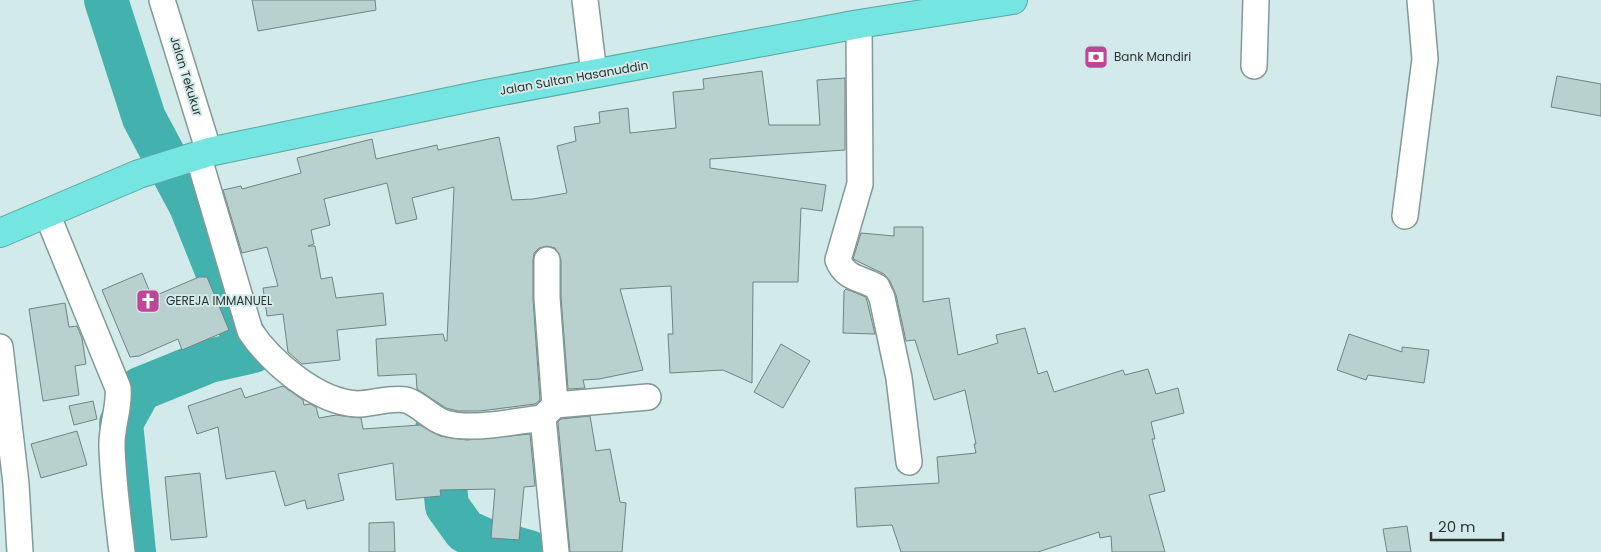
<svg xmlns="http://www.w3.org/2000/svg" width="1601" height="552" font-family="Poppins,sans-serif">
  <rect width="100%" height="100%" fill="#d2eae9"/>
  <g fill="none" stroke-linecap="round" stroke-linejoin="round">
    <path stroke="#43b1ae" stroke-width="44" d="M 106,0 L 144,118 L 191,206 L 239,326 L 250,347
      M 437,429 L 441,447 L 447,506 L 465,531 L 485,540 L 529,552
      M 134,552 L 121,423 L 140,389 L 209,361 L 253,351"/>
  </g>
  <path fill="#b8d0ce" stroke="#6f8483" d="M 252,0 L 375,0 L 376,10 L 258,31 Z
    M 762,71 L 769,125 L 820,125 L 817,80 L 845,78 L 845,150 L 710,159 L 710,168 L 826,185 L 822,211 L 801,208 L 798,282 L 753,282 L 752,383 L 723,370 L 670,373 L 668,334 L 673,334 L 671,286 L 620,289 L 643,370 L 599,379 L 583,380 L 585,388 L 568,389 L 561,297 L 561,260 L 555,248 L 547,246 L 539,248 L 534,253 L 533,260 L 533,299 L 540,400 L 535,404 L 480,411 L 458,411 L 446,408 L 417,389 L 416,374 L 378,376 L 376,339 L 443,334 L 445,341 L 447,341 L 454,187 L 412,198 L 417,219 L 396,224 L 387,183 L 324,199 L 330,225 L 311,230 L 314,244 L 308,246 L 315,246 L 321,279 L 332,277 L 336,298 L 383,293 L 386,325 L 337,330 L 340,360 L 302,364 L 288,352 L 283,314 L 267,316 L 263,288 L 278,286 L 267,247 L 242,253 L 223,190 L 241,186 L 242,189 L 301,173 L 297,158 L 372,139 L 376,159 L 437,145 L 438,150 L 499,137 L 512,200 L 533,199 L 567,193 L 557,146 L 576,141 L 574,127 L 600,123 L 599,112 L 628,108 L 630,133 L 676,128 L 673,92 L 704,89 L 703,79 Z
    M 1557,76 L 1601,84 L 1601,116 L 1551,107 Z
    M 894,227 L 923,227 L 923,302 L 949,298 L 958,355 L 998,343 L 996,335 L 1025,328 L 1038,374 L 1047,371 L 1054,392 L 1123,370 L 1125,375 L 1148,369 L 1156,394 L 1178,388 L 1184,413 L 1151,422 L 1155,439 L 1152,439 L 1165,491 L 1149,495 L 1165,552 L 1112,552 L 1111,536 L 1100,538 L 1099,532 L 1038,552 L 901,552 L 892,525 L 857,527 L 855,488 L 939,483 L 937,457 L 976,453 L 974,444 L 976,444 L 965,390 L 934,400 L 915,340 L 906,341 L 896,295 L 890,281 L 884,274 L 853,259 L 861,233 L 894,236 Z
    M 142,273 L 152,297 L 199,277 L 207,277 L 229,330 L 182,350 L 178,339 L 139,356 L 130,357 L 102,290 Z
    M 846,289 L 866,297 L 875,334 L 843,333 L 844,291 Z
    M 65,303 L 69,327 L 77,326 L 82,338 L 86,364 L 75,366 L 79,395 L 43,401 L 29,309 Z
    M 1349,334 L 1402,352 L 1402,347 L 1429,350 L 1424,383 L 1368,375 L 1366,380 L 1337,370 Z
    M 781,344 L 810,361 L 783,408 L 754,392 Z
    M 283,386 L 303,400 L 304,405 L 310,404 L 316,407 L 319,418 L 336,415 L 361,418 L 363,429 L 420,425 L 440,436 L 467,440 L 530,434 L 535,486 L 524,487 L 519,540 L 491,538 L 495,489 L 440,490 L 441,496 L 396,500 L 393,463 L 338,474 L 344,500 L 307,509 L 305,500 L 285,506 L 275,471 L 226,479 L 218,427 L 197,434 L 188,406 L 241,388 L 245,398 Z
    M 93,401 L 97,419 L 74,425 L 69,406 Z
    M 590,416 L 596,451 L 610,449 L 620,502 L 626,503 L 622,552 L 570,552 L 558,422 L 561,419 Z
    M 77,431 L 87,465 L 41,478 L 31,444 Z
    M 200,473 L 207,537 L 171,540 L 165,477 Z
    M 394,522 L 395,552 L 369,552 L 369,523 Z
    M 1407,526 L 1411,552 L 1387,552 L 1383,529 Z"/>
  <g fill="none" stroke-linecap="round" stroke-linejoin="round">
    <g stroke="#839998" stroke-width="28">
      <path id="street" d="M 162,0 L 209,152
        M 585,0 L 594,74
        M 859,24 L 860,184 L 838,260 C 845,279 862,278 877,287 L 882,298 L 899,378 L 909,462
        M 1254,66 L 1256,0
        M 198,155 L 250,331 C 271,362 317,402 357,404 C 373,404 390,397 406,400 C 420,404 431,419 445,423 C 472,431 515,421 543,418 L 556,552
        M 47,214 L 118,388 C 120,408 111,427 112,447 C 113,482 118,517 122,552
        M 1405,216 L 1425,59 L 1420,0
        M 547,260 L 547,298 L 555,405
        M 0,347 L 16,484 L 20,552
        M 544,416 L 555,405 L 648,397"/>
    </g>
    <g stroke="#5aa7a4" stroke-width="30">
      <path id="highway" d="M 0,233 L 139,174 L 209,152 L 486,94 L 859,24 L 1013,0"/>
    </g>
    <use href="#street" stroke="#fff" stroke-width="25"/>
    <use href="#highway" stroke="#74e5e1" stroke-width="28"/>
  </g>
  <defs>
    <g id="bank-square" transform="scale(1.25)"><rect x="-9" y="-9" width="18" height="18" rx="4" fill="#bf4597" stroke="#d2eae9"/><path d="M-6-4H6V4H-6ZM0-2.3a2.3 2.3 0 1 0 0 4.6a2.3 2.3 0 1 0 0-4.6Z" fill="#fff"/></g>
    <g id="church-square" transform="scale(1.25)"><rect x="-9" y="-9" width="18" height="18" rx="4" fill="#bf4597" stroke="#d2eae9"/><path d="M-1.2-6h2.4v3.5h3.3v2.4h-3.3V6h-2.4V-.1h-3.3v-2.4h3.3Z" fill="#fff"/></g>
  </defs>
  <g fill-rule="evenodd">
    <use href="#bank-square" x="1096" y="57"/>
    <use href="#church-square" x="148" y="301"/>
  </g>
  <g text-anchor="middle" stroke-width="4" stroke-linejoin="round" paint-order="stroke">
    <g font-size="12" fill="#2b3433" stroke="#d2eae9" text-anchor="start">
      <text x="1114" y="61">Bank Mandiri</text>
      <text x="166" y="305">GEREJA IMMANUEL</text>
    </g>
    <g font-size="12" fill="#2b3433" stroke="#d2eae9">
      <text transform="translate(186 76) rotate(73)" y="4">Jalan Tekukur</text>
      <text transform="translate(574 78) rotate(-10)" y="4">Jalan Sultan Hasanuddin</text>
    </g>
  </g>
  <path d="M1431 532v8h72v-8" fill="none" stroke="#2b3433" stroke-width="2.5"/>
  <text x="1438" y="532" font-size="15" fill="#2b3433" stroke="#d2eae9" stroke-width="4" paint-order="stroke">20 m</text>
</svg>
